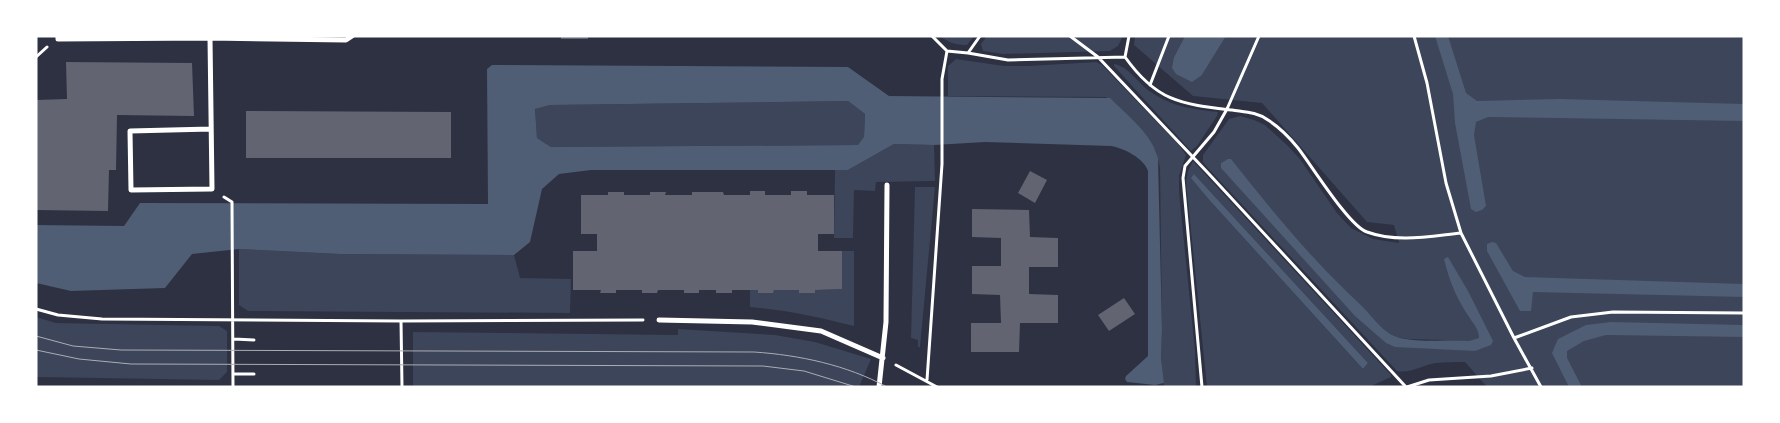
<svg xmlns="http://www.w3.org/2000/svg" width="1780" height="423" font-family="Mulish,sans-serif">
  <rect width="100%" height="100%" fill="#2d3142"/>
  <path fill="#3c4559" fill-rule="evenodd" d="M 940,36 L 974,36 L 967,45 C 956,45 949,43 940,36 Z
    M 987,36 L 1123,36 L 1118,46 L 1110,51 L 1003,54 L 983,51 L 981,44 Z
    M 1135,36 L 1185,36 L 1174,57 L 1202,75 L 1226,36 L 1744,36 L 1744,387 L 1487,387 L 1465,362 C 1455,362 1445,362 1436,363 C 1423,365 1410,374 1397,371 L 1207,167 L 1203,162 L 1203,155 L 1229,119 L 1240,116 L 1254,120 L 1265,125 L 1288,146 L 1300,159 L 1337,213 L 1351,228 L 1373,239 L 1399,243 L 1394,225 L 1367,222 L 1262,103 L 1193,96 L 1134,45 ZM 1221,163 L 1266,203 L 1291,234 L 1347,294 L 1364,308 L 1383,330 L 1396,337 L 1409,339 L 1446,340 L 1386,343 Z
    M 956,59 L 1004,66 L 1028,66 L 1096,62 L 1102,65 L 1178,144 L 1186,155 L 1179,176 L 1179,192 L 1195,351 L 1196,387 L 1164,387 L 1161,358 L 1162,330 L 1160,168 L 1156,151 L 1106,97 L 948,96 L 948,66 Z
    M 1114,64 C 1129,66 1138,84 1151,92 C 1173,107 1192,109 1218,112 L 1217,116 L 1197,146 L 1191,151 L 1114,66 Z
    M 848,101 L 865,114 L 864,138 L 859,145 L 551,147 L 537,138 L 535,109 L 550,105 Z
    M 894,144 L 934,145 L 935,181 L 876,182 L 875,191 L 854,190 L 853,238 L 834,238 L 835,170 L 848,170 Z
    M 1193,161 L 1391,375 L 1391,377 L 1369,387 L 1207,387 L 1186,182 L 1188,171 ZM 1194,174 L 1368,363 L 1363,369 L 1212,203 Z
    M 915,187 L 935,187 L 920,347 L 918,347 L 918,340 L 911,338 Z
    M 239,249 L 340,254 L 514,255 L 520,278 L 571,279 L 570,313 L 248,311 L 239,305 Z
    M 842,251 L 854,251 L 854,326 C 819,317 786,310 750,307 L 750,290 L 758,290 L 758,293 L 773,293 L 774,290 L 799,290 L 800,293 L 815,293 L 815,290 L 842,289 Z
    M 36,317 L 56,323 L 219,326 L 227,331 L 227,372 L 219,380 L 36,377 Z
    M 678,329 L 775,335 L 815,342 L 871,359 L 859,387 L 413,387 L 413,332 L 678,335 Z"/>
  <path fill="#4f5d75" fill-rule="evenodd" d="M 1185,36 L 1226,36 L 1202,75 L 1192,82 L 1176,74 L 1172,68 L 1174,57 Z
    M 1435,36 L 1448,36 L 1466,93 L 1477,101 L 1560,99 L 1744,104 L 1744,121 L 1488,117 L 1476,122 L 1474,135 L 1486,206 L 1482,210 L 1476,212 L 1471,209 L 1455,123 L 1453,94 Z
    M 492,65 L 848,67 L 889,96 L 1110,98 C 1127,115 1152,134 1158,158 L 1162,330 L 1161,358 L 1164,383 L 1155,385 L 1127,382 L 1125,379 L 1126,376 L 1148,356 L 1148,171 C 1144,158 1123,148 1111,146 L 985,142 L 934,145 L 894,144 L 848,170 L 591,170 L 559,174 L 542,189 L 530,242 L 514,255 L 340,254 L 239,249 L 192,254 L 165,288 L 71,291 L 36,283 L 36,225 L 124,226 L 140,203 L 488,204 L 487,69 ZM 848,101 L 865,114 L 864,137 L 858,145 L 551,147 L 537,138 L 535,109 L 550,105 Z
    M 1228,159 L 1231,159 C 1272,211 1314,262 1363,307 C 1374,318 1382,332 1397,337 C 1418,343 1447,340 1469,341 L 1479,338 C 1479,331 1476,327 1471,320 C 1456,297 1451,286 1444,259 L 1448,257 L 1468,291 L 1493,341 L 1491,345 L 1475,351 L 1395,347 L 1386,343 L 1355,316 L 1221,168 L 1221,163 Z
    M 1194,174 L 1368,363 L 1363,369 L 1212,203 L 1191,178 Z
    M 1492,242 L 1496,243 L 1513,271 L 1525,277 L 1744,284 L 1744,297 L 1533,292 L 1531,311 L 1520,311 L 1487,251 L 1487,244 Z
    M 1611,322 L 1744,325 L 1744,337 L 1606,335 L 1584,341 L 1567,351 L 1567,358 L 1582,387 L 1569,387 L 1552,353 L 1558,339 L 1586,325 Z"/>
  <path fill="#626471" d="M 561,36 L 588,36 L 588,39 L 561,39 Z
    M 66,62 L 192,63 L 194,116 L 117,115 L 116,170 L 109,170 L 108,211 L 36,210 L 36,100 L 67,99 Z
    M 246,111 L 451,112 L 451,158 L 246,158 Z
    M 1030,171 L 1047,180 L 1035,203 L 1018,193 Z
    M 750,191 L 765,191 L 765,195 L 791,195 L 791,191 L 807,191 L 807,195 L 834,195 L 834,234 L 818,234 L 818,251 L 842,251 L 842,289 L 815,290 L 815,293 L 799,293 L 799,290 L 774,290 L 773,293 L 758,293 L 758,290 L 732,290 L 732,293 L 716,293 L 716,290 L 699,290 L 699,293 L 684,293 L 684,290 L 658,290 L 657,293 L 642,293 L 642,290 L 616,290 L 616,293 L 600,293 L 601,290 L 573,290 L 573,251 L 597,251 L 597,234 L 581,234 L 581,195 L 608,195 L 608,192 L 624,192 L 624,195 L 650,195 L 650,192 L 666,192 L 665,195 L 692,195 L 692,192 L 723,192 L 724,195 L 750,195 Z
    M 972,209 L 1029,210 L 1030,237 L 1058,238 L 1058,267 L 1029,267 L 1029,294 L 1058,295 L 1058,323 L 1020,323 L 1019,352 L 971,352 L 971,323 L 1001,323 L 1000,295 L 972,294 L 972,266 L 1001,266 L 1001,238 L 972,237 Z
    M 1124,298 L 1135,314 L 1109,331 L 1098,315 Z"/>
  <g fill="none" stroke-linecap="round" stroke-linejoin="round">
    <path stroke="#fff" stroke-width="3" d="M 1070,36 L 1098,57 L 1209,174 L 1406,387
      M 1414,36 L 1427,83 L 1446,183 L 1461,233 L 1514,338 L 1541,387
      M 947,51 L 968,53 L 1008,60 L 1125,57 L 1129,36
      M 968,53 L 980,36
      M 36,57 L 47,47
      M 1125,57 C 1157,102 1181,104 1232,110 C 1245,112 1257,112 1268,120 C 1279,127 1290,138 1298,148 C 1312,166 1349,226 1367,232 C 1397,243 1431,236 1461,233
      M 1150,85 L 1169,36
      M 224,197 L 232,202 L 233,387
      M 36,309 L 58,315 L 102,319 L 401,321 L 643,320
      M 401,321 L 402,387
      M 1514,338 L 1571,317 L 1613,312 L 1744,313
      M 234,339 L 254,340
      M 896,365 L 937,387
      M 233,374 L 254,374
      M 927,380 L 942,164 L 942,79 L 947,51 L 932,36
      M 1202,387 L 1183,178 L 1185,166 L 1214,132 L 1227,109 L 1259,36
      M 1407,387 L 1429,380 L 1491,376 L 1532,368"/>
    <path stroke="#fff" stroke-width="5" d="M 58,36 L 58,39 L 210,38 L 346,40 L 352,36
      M 210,38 L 212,189 L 131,190 L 130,131 L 211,129
      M 659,320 L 752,322 L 821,331 L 883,358
      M 879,387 L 886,322 L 887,185"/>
    <path stroke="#abadb3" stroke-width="1" d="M 36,336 L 73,346 L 121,350 L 754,352 C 799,355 847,365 887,387
      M 36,350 L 79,359 L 131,364 L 763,366 L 804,371 L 856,387"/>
  </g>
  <rect width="1780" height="423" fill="none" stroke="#ffffff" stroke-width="75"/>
</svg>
